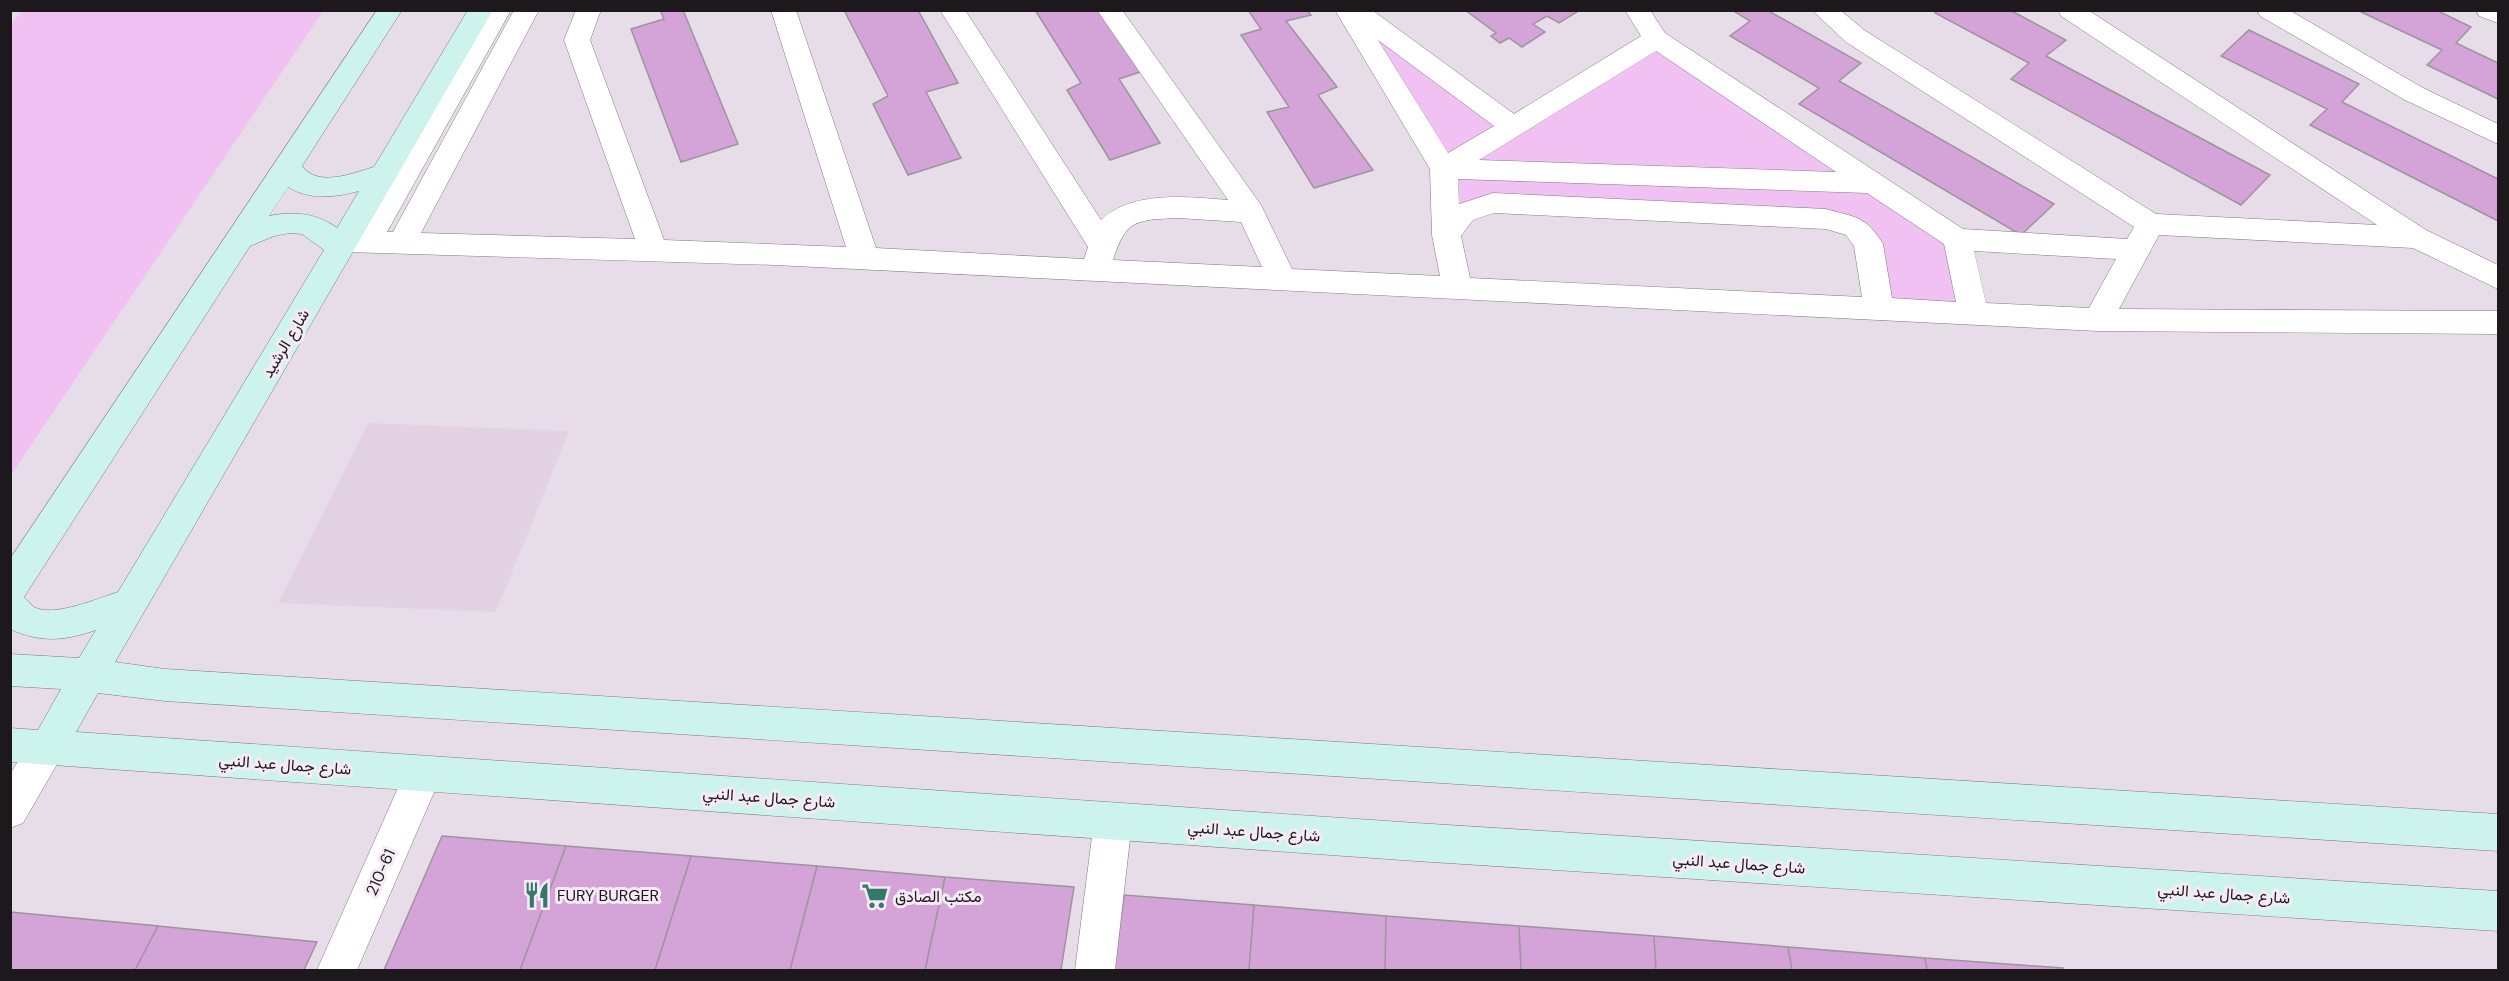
<svg xmlns="http://www.w3.org/2000/svg" width="2509" height="981" font-family="'DM Sans',Vazirmatn,sans-serif">
  <rect width="100%" height="100%" fill="#e7dde8"/>
  <path fill="#e2d2e3" d="M 368,423 L 569,431 L 496,612 L 278,603 Z"/>
  <path fill="#f0c1f2" d="M 23,10 L 323,11 L 11,475 L 10,25 Z
    M 1355,11 L 1513,127 L 1656,39 L 1957,239 L 1974,314 L 1879,310 L 1856,228 L 1493,203 L 1446,235 L 1444,169 Z"/>
  <path fill="#d4a3d7" stroke="#9d949e" stroke-width="1.5" d="M 660,10 L 683,10 L 738,144 L 681,162 L 631,29 L 664,19 Z
    M 844,10 L 918,10 L 958,83 L 926,92 L 961,158 L 908,175 L 873,104 L 888,96 Z
    M 1035,10 L 1109,10 L 1149,69 L 1119,79 L 1160,143 L 1110,160 L 1067,90 L 1081,83 Z
    M 1248,10 L 1307,10 L 1311,15 L 1286,21 L 1337,87 L 1318,95 L 1373,170 L 1314,188 L 1267,112 L 1289,107 L 1241,35 L 1261,29 Z
    M 1465,10 L 1580,10 L 1559,23 L 1547,16 L 1533,24 L 1545,32 L 1522,47 L 1509,38 L 1500,43 L 1491,36 L 1496,33 Z
    M 1732,10 L 1767,10 L 1861,63 L 1839,81 L 2054,204 L 2021,235 L 1799,104 L 1819,88 L 1730,36 L 1750,21 Z
    M 1939,10 L 2010,10 L 2066,40 L 2046,56 L 2270,175 L 2241,205 L 2011,79 L 2029,63 L 1935,13 Z
    M 2357,10 L 2436,10 L 2471,27 L 2456,43 L 2498,63 L 2498,99 L 2427,65 L 2442,50 Z
    M 2249,30 L 2359,84 L 2342,102 L 2498,179 L 2498,221 L 2310,125 L 2327,109 L 2221,56 Z
    M 442,836 L 566,846 L 520,970 L 384,970 Z
    M 566,846 L 691,856 L 655,970 L 520,970 Z
    M 691,856 L 817,866 L 790,970 L 655,970 Z
    M 817,866 L 945,877 L 925,970 L 790,970 Z
    M 945,877 L 1074,887 L 1061,970 L 925,970 Z
    M 1124,895 L 1254,905 L 1249,970 L 1114,970 Z
    M 1254,905 L 1386,916 L 1385,970 L 1249,970 Z
    M 10,912 L 158,926 L 135,970 L 10,970 Z
    M 1386,916 L 1519,926 L 1521,970 L 1385,970 Z
    M 158,926 L 317,942 L 304,970 L 135,970 Z
    M 1519,926 L 1654,936 L 1656,970 L 1521,970 Z
    M 1654,936 L 1788,947 L 1792,970 L 1656,970 Z
    M 1788,947 L 1925,958 L 1927,970 L 1792,970 Z
    M 1925,958 L 2063,968 L 2063,970 L 1927,970 Z"/>
  <g fill="none" stroke-linecap="round" stroke-linejoin="round">
    <g stroke="#807780" stroke-width="1">
      <path id="street" d="M 486,10 L 511,10 L 387,232 L 393,232 L 514,10 L 539,10 L 421,233 L 635,239 L 564,40 L 576,10 L 601,10 L 590,40 L 664,240 L 846,247 L 771,10 L 796,10 L 876,248 L 1084,259 L 1088,247 L 940,10 L 965,10 L 1101,220 C 1133,190 1188,197 1228,200 L 1097,10 L 1122,10 L 1261,205 L 1292,269 L 1440,276 L 1432,235 L 1430,169 L 1335,10 L 1372,10 L 1514,114 L 1641,36 L 1625,10 L 1650,10 L 1665,33 L 1963,229 L 2127,239 L 2134,227 L 1846,42 L 1812,10 L 1840,10 L 1864,30 L 2156,214 L 2377,225 L 2061,16 L 2058,10 L 2088,10 L 2426,230 L 2498,265 L 2498,289 L 2413,248 L 2159,235 L 2119,309 L 2498,311 L 2498,334 L 2098,331 L 775,265 L 346,252 L 336,248 L 332,241 L 336,234 L 358,231 ZM 1378,40 L 1494,126 L 1448,153 ZM 1656,51 L 1836,172 L 1479,160 ZM 1458,179 L 1867,193 L 1944,244 L 1956,302 L 1892,298 L 1883,244 C 1866,216 1855,217 1826,209 L 1493,193 L 1459,204 ZM 1494,213 L 1826,229 L 1846,235 L 1854,246 L 1862,297 L 1470,278 L 1461,236 L 1473,220 ZM 1178,218 L 1241,222 L 1262,267 L 1113,260 C 1126,219 1136,220 1178,218 ZM 1974,251 L 2116,259 L 2089,308 L 1986,303 Z
        M 2257,10 L 2289,10 L 2423,88 L 2498,124 L 2498,144 L 2405,100 L 2260,16 Z
        M 2476,10 L 2498,10 L 2498,23 L 2479,16 Z
        M 48,730 L 61,735 L 67,747 L 23,823 L 10,828 L 10,774 L 35,735 Z
        M 423,756 L 436,761 L 442,774 L 357,970 L 317,970 L 410,761 Z
        M 1113,803 L 1127,808 L 1132,821 L 1115,970 L 1075,970 L 1094,821 L 1099,808 Z"/>
    </g>
    <g stroke="#807780" stroke-width="1">
      <path id="secondary" d="M 377,10 L 402,10 L 302,166 C 318,188 353,173 374,167 L 468,10 L 493,10 L 115,662 L 165,669 L 2498,814 L 2498,851 L 165,701 L 98,693 L 76,732 L 1416,823 L 2498,891 L 2498,931 L 1416,861 L 10,762 L 10,728 L 38,730 L 61,689 L 10,686 L 10,654 L 79,658 L 96,630 C 64,641 41,643 10,629 L 10,559 ZM 288,187 C 311,201 335,197 359,191 L 337,228 C 317,213 293,211 269,216 ZM 290,233 L 302,234 L 324,250 L 118,592 C 99,598 53,618 34,607 C 31,605 27,600 24,597 L 250,246 L 274,236 Z"/>
    </g>
    <use href="#street" fill="#fff" fill-rule="evenodd"/>
    <use href="#secondary" fill="#cdf4ec" fill-rule="evenodd"/>
  </g>
  <defs>
    <g id="restaurant-bare" transform="scale(2.07)"><path d="M-5-6h1v4h1v-4h1v4h1v-4h1v5L-1.5 .5V6h-2V.5L-5-1ZM5-6V6H3V1.5H1.5Q1.5-4 5-6Z" fill="#35786a" stroke="#f5eaf5" stroke-width="2.5" paint-order="stroke"/></g>
    <g id="supermarket-bare" transform="scale(2.07)"><path d="M-6-5.5h2.5l.6 2H6L4.5 2H-2.5L-4.4-4H-6ZM-1.5 3.2a1.3 1.3 0 1 0 .1 0ZM3 3.2a1.3 1.3 0 1 0 .1 0Z" fill="#35786a" stroke="#f5eaf5" stroke-width="2.5" paint-order="stroke"/></g>
  </defs>
  <g fill-rule="evenodd">
    <use href="#restaurant-bare" x="537" y="895"/>
    <use href="#supermarket-bare" x="875" y="896"/>
  </g>
  <g text-anchor="middle" stroke-width="6" stroke-linejoin="round" paint-order="stroke">
    <g font-size="16" fill="#1c181c" stroke="#f5eaf5">
      <text transform="translate(285 343) rotate(-59)" y="6">شارع الرشيد</text>
      <text transform="translate(285 764) rotate(4)" y="6">شارع جمال عبد النبي</text>
      <text transform="translate(769 797) rotate(4)" y="6">شارع جمال عبد النبي</text>
      <text transform="translate(1254 831) rotate(4)" y="6">شارع جمال عبد النبي</text>
      <text transform="translate(1739 863) rotate(4)" y="6">شارع جمال عبد النبي</text>
      <text transform="translate(380 872) rotate(-66)" y="6">210-61</text>
      <text transform="translate(2224 893) rotate(4)" y="6">شارع جمال عبد النبي</text>
    </g>
    <g font-size="16" fill="#1c181c" stroke="#f5eaf5" text-anchor="start">
      <text x="557" y="901">FURY BURGER</text>
      <text x="895" y="902">مكتب الصادق</text>
    </g>
  </g>
  <rect width="2509" height="981" fill="none" stroke="#1c181c" stroke-width="24"/>
</svg>
